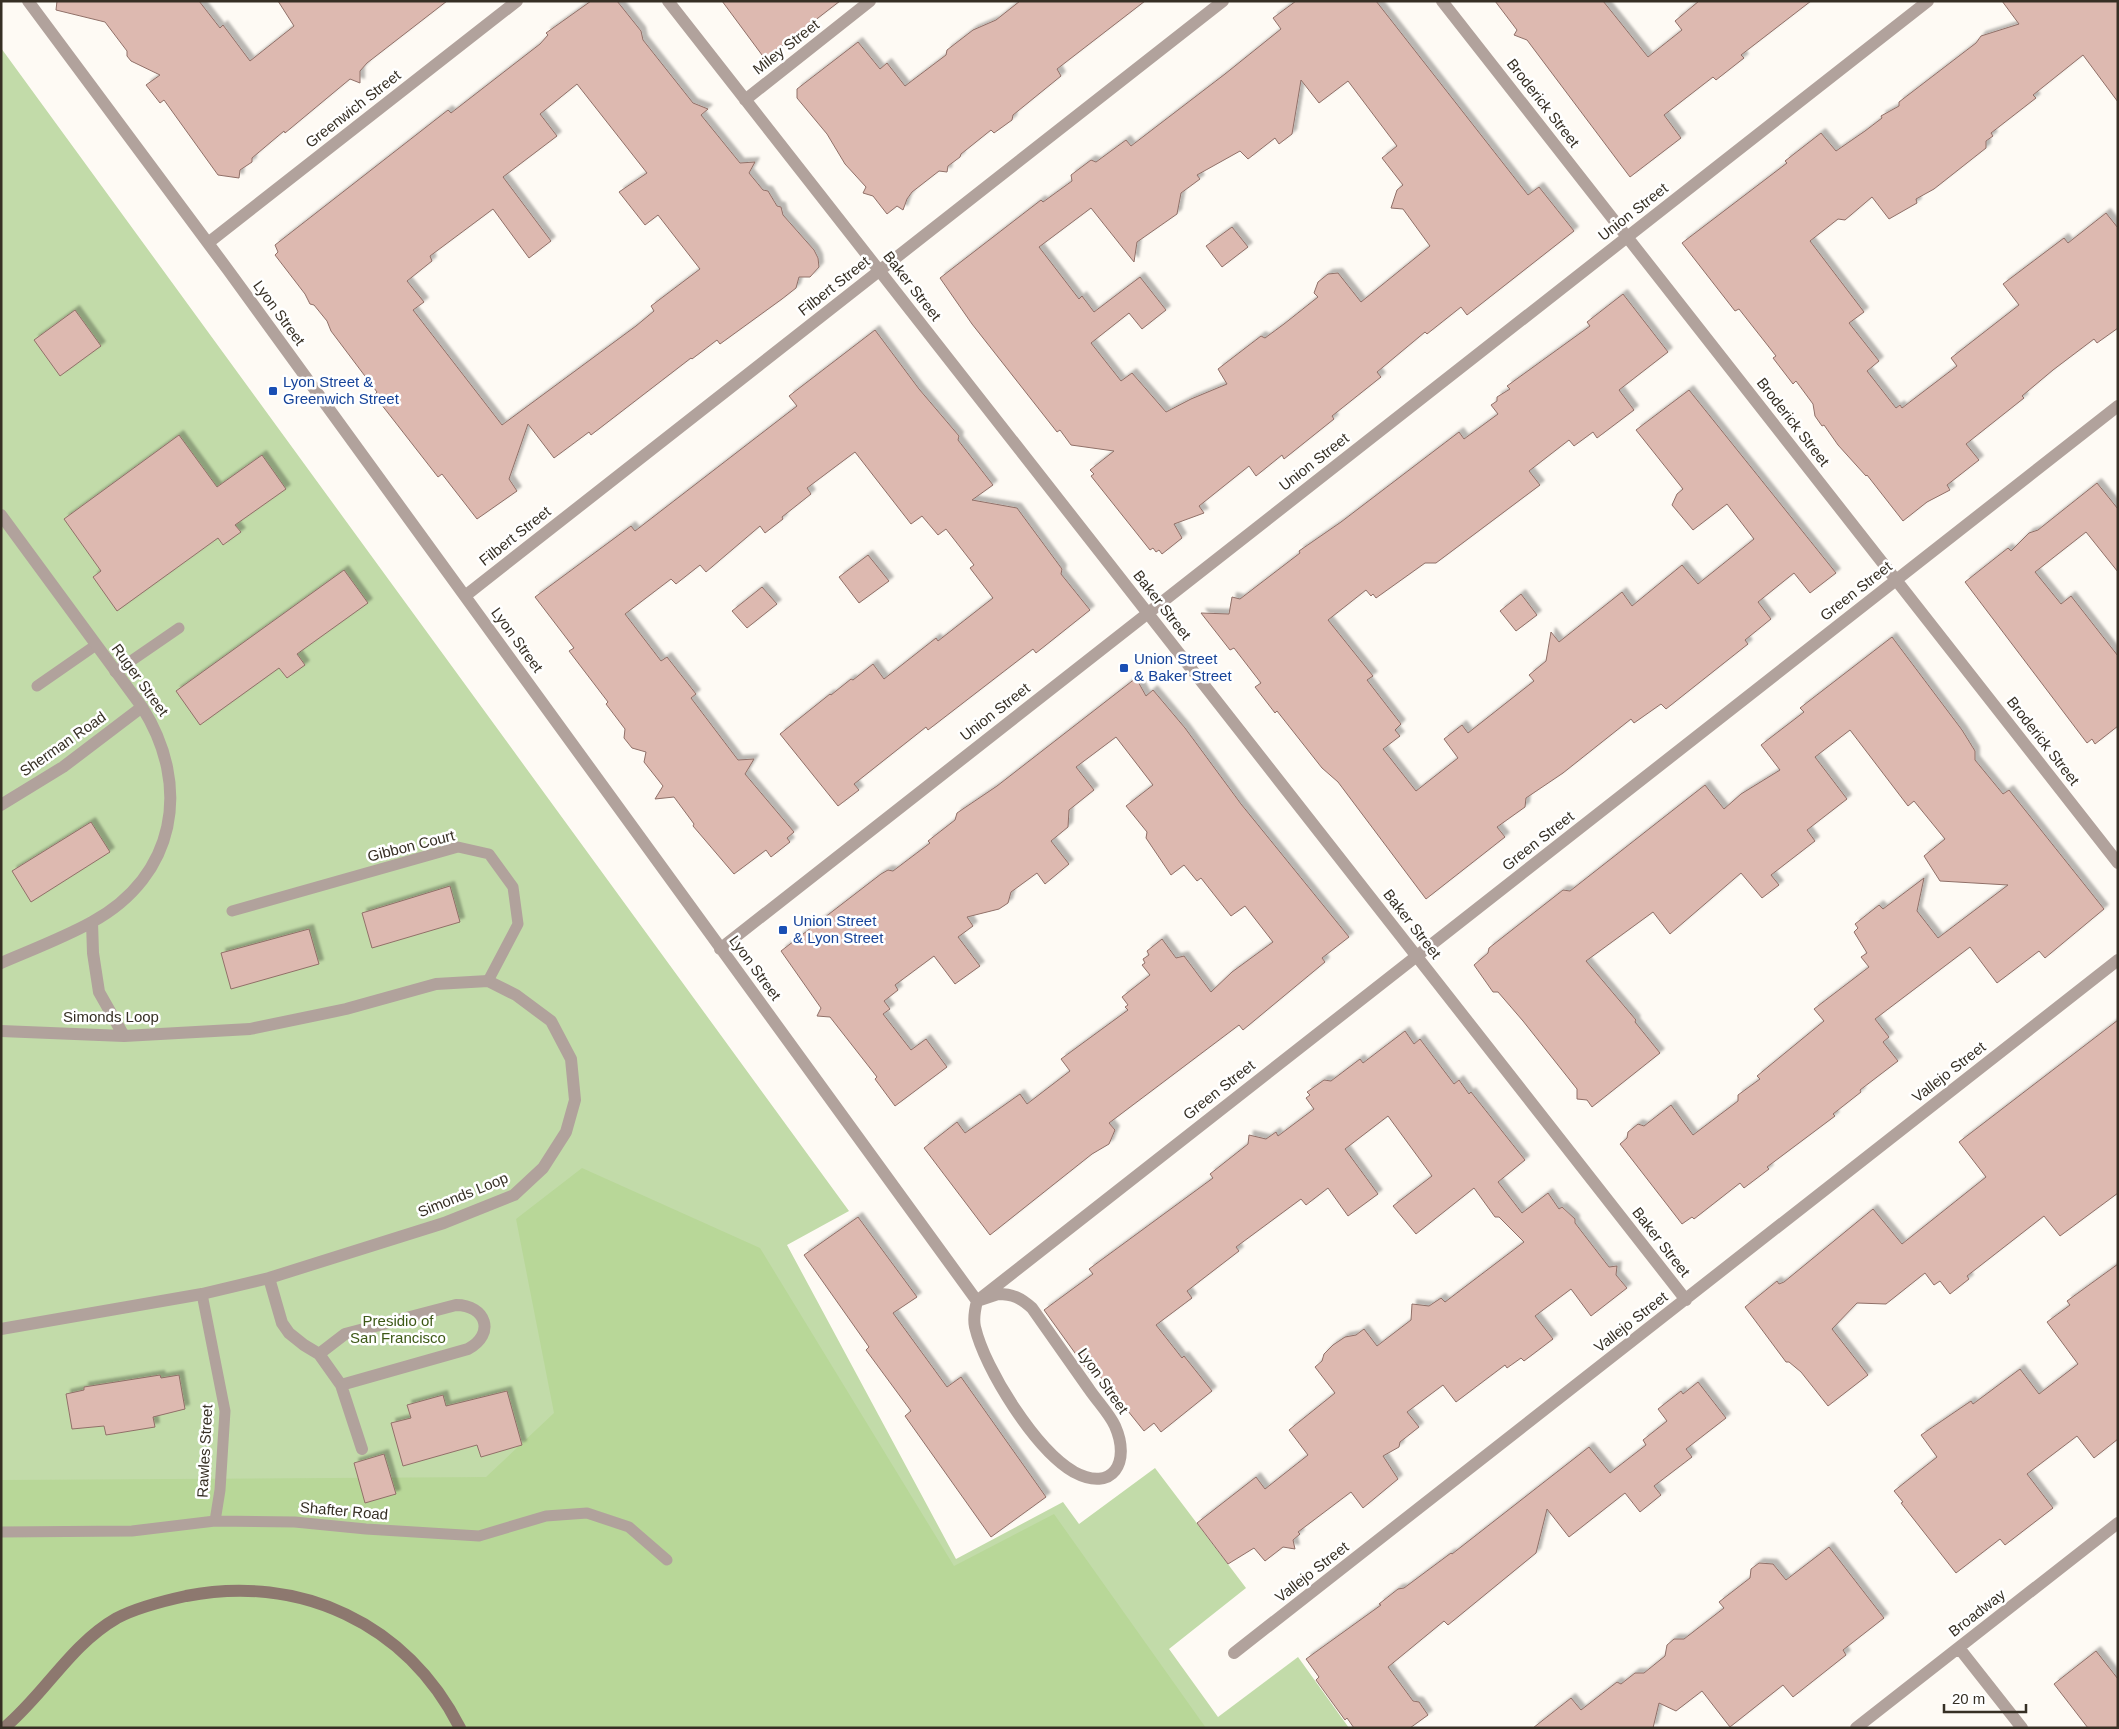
<svg xmlns="http://www.w3.org/2000/svg" width="2119" height="1729" font-family="Helvetica,sans-serif">
  <defs>
    <filter id="shadow"><feDropShadow dx="4.5" dy="-4.5" stdDeviation="1" flood-color="#0004"/></filter>
  </defs>
  <rect width="100%" height="100%" fill="#fefaf4"/>
  <path fill="#c2dba9" d="M 1,48 L 849,1211 L 787,1245 L 956,1559 L 1063,1502 L 1079,1524 L 1155,1468 L 1246,1588 L 1169,1649 L 1218,1717 L 1298,1657 L 1349,1728 L 1,1728 Z"/>
  <path fill="#b8d798" d="M 582,1168 L 760,1248 L 954,1566 L 1054,1514 L 1206,1728 L 1,1728 L 1,1480 L 486,1477 L 554,1413 L 516,1219 Z"/>
  <path fill="#ddb9b0" stroke="#907068" fill-rule="evenodd" filter="url(#shadow)" d="M 57,1 L 199,1 L 220,28 L 223,25 L 250,61 L 294,26 L 278,1 L 447,1 L 367,63 L 360,71 L 360,83 L 350,79 L 285,133 L 284,131 L 252,158 L 252,162 L 240,170 L 239,178 L 218,175 L 164,100 L 160,103 L 146,85 L 160,75 L 131,61 L 127,56 L 127,51 L 105,22 L 56,10 Z
    M 591,1 L 617,1 L 641,31 L 643,40 L 693,103 L 708,109 L 701,115 L 740,163 L 755,162 L 749,173 L 763,190 L 768,191 L 777,206 L 781,207 L 783,215 L 814,250 L 818,258 L 819,267 L 810,277 L 799,277 L 796,288 L 782,299 L 720,344 L 717,340 L 692,359 L 691,358 L 591,435 L 589,432 L 554,458 L 528,424 L 509,479 L 517,491 L 477,519 L 442,474 L 438,477 L 374,395 L 377,392 L 331,331 L 327,321 L 314,305 L 310,304 L 305,294 L 275,255 L 278,252 L 275,245 L 448,110 L 451,113 L 540,44 L 548,35 L 546,33 ZM 577,84 L 647,173 L 619,192 L 645,225 L 658,215 L 700,269 L 651,306 L 654,311 L 636,326 L 502,425 L 413,310 L 424,302 L 407,281 L 432,261 L 430,256 L 493,209 L 529,258 L 551,241 L 503,177 L 557,136 L 540,114 Z
    M 722,1 L 840,1 L 765,59 Z
    M 1020,1 L 1145,1 L 1057,69 L 1061,76 L 1013,115 L 1012,120 L 994,133 L 991,130 L 961,154 L 960,157 L 948,166 L 947,172 L 939,171 L 912,192 L 907,199 L 903,210 L 897,206 L 887,214 L 873,196 L 863,193 L 866,187 L 845,164 L 827,134 L 797,98 L 797,89 L 858,42 L 880,69 L 887,63 L 905,86 L 946,55 L 947,50 L 973,30 L 996,20 Z
    M 1296,1 L 1376,1 L 1528,195 L 1539,187 L 1574,231 L 1467,315 L 1461,307 L 1427,334 L 1425,332 L 1377,372 L 1381,377 L 1332,416 L 1334,419 L 1284,459 L 1282,455 L 1256,476 L 1249,466 L 1199,506 L 1204,513 L 1174,524 L 1182,538 L 1162,554 L 1159,550 L 1156,552 L 1153,548 L 1150,550 L 1091,476 L 1094,474 L 1090,470 L 1114,451 L 1071,445 L 1060,430 L 1057,432 L 972,324 L 940,278 L 1041,200 L 1043,202 L 1072,181 L 1071,175 L 1091,160 L 1096,162 L 1126,140 L 1131,146 L 1225,74 L 1281,29 L 1273,18 ZM 1301,80 L 1319,103 L 1348,81 L 1397,146 L 1382,158 L 1403,185 L 1397,190 L 1391,208 L 1403,209 L 1430,246 L 1361,302 L 1338,273 L 1328,274 L 1318,282 L 1314,293 L 1318,297 L 1284,324 L 1265,338 L 1261,336 L 1218,369 L 1227,384 L 1191,399 L 1166,412 L 1132,373 L 1121,381 L 1091,343 L 1129,313 L 1142,329 L 1166,310 L 1140,277 L 1094,312 L 1082,296 L 1079,299 L 1039,247 L 1091,208 L 1134,262 L 1137,242 L 1177,214 L 1181,193 L 1200,179 L 1197,175 L 1240,151 L 1248,159 L 1275,138 L 1279,144 L 1292,134 Z
    M 1495,1 L 1603,1 L 1648,57 L 1682,30 L 1675,21 L 1699,1 L 1811,1 L 1741,55 L 1744,58 L 1716,80 L 1713,77 L 1664,115 L 1681,138 L 1630,177 L 1527,40 L 1514,35 L 1517,30 Z
    M 2002,1 L 2118,1 L 2118,102 L 2083,55 L 2033,95 L 2036,98 L 1991,133 L 1993,136 L 1986,141 L 1986,148 L 1934,189 L 1916,199 L 1917,203 L 1889,219 L 1872,197 L 1845,220 L 1838,219 L 1810,241 L 1864,312 L 1849,323 L 1879,361 L 1867,371 L 1896,408 L 1900,405 L 1902,408 L 1957,366 L 1951,358 L 2019,305 L 2003,284 L 2064,238 L 2068,243 L 2106,213 L 2118,228 L 2118,328 L 2097,343 L 2094,339 L 2053,370 L 2022,396 L 2024,398 L 1966,444 L 1979,460 L 1947,485 L 1950,490 L 1927,502 L 1903,521 L 1867,475 L 1866,476 L 1838,445 L 1824,425 L 1822,426 L 1815,416 L 1813,404 L 1796,381 L 1793,384 L 1773,358 L 1776,356 L 1739,309 L 1735,311 L 1682,243 L 1787,163 L 1785,161 L 1821,133 L 1836,151 L 1865,131 L 1882,118 L 1881,116 L 1899,106 L 1899,102 L 1976,43 L 1981,36 L 2019,24 Z
    M 1232,227 L 1248,247 L 1222,267 L 1206,246 Z
    M 1623,294 L 1668,352 L 1619,390 L 1634,410 L 1597,438 L 1593,432 L 1574,446 L 1569,440 L 1529,471 L 1540,485 L 1436,563 L 1425,563 L 1376,598 L 1373,594 L 1371,596 L 1366,590 L 1328,620 L 1373,676 L 1367,680 L 1401,724 L 1395,730 L 1400,736 L 1383,749 L 1416,791 L 1458,758 L 1444,739 L 1462,725 L 1468,733 L 1534,681 L 1529,675 L 1546,661 L 1551,632 L 1559,642 L 1622,592 L 1632,606 L 1682,565 L 1698,584 L 1754,539 L 1727,504 L 1693,530 L 1672,505 L 1677,494 L 1683,489 L 1636,430 L 1689,390 L 1836,573 L 1810,593 L 1794,573 L 1758,602 L 1771,619 L 1745,640 L 1748,644 L 1666,709 L 1661,704 L 1634,723 L 1631,719 L 1563,773 L 1526,798 L 1525,807 L 1497,827 L 1505,837 L 1426,899 L 1338,782 L 1322,768 L 1277,711 L 1275,713 L 1255,687 L 1261,683 L 1234,648 L 1230,650 L 1201,613 L 1229,614 L 1232,597 L 1240,599 L 1300,553 L 1299,551 L 1341,522 L 1459,432 L 1464,439 L 1498,414 L 1491,405 L 1497,401 L 1497,397 L 1510,389 L 1507,386 L 1590,326 L 1587,322 Z
    M 75,310 L 101,346 L 60,376 L 34,340 Z
    M 875,330 L 919,389 L 959,436 L 958,440 L 993,485 L 972,500 L 1017,508 L 1062,569 L 1061,574 L 1090,610 L 1036,653 L 1033,649 L 928,730 L 926,727 L 854,784 L 859,790 L 838,806 L 780,734 L 830,694 L 831,695 L 851,679 L 853,680 L 873,664 L 884,679 L 936,638 L 938,641 L 993,598 L 970,568 L 974,565 L 946,529 L 938,535 L 922,516 L 911,524 L 855,452 L 807,488 L 811,494 L 782,517 L 783,519 L 765,533 L 760,526 L 706,572 L 700,565 L 676,584 L 671,579 L 625,614 L 661,661 L 667,657 L 696,694 L 691,698 L 738,760 L 754,759 L 745,774 L 794,832 L 787,838 L 790,842 L 771,857 L 766,850 L 734,874 L 693,826 L 694,824 L 674,797 L 655,799 L 663,786 L 644,762 L 646,752 L 632,748 L 624,738 L 625,729 L 606,704 L 608,702 L 569,651 L 574,648 L 535,597 L 631,526 L 635,531 L 797,406 L 789,396 Z
    M 179,435 L 217,487 L 262,455 L 286,489 L 235,525 L 241,532 L 223,545 L 218,538 L 117,611 L 93,577 L 101,571 L 64,519 Z
    M 2097,483 L 2118,509 L 2118,572 L 2086,532 L 2035,572 L 2061,604 L 2071,596 L 2118,656 L 2118,726 L 2095,744 L 2092,739 L 2087,743 L 1965,582 L 2008,548 L 2011,551 L 2029,533 L 2038,530 Z
    M 868,555 L 889,581 L 859,603 L 839,577 Z
    M 344,570 L 368,603 L 297,654 L 305,665 L 287,678 L 279,668 L 200,725 L 176,691 Z
    M 762,587 L 777,604 L 747,628 L 732,611 Z
    M 1521,594 L 1537,615 L 1516,631 L 1500,611 Z
    M 1892,637 L 1962,730 L 1975,751 L 1975,760 L 2003,794 L 2009,790 L 2104,909 L 2045,958 L 2039,951 L 1997,983 L 1970,947 L 1875,1019 L 1889,1037 L 1883,1042 L 1898,1061 L 1860,1090 L 1861,1092 L 1833,1114 L 1835,1116 L 1767,1167 L 1769,1169 L 1744,1188 L 1740,1183 L 1694,1219 L 1692,1217 L 1682,1224 L 1620,1144 L 1627,1138 L 1628,1132 L 1638,1124 L 1644,1126 L 1671,1105 L 1693,1135 L 1738,1101 L 1738,1095 L 1760,1079 L 1757,1076 L 1824,1021 L 1814,1009 L 1869,967 L 1861,957 L 1867,953 L 1854,932 L 1858,928 L 1855,924 L 1879,905 L 1883,909 L 1924,878 L 1917,911 L 1938,938 L 2008,885 L 1940,881 L 1924,856 L 1945,839 L 1914,801 L 1908,806 L 1850,730 L 1815,757 L 1847,799 L 1807,830 L 1815,841 L 1771,875 L 1779,885 L 1762,898 L 1741,873 L 1670,934 L 1653,912 L 1586,961 L 1636,1020 L 1635,1022 L 1660,1053 L 1592,1107 L 1587,1100 L 1577,1099 L 1577,1089 L 1523,1021 L 1498,992 L 1493,992 L 1474,965 L 1488,953 L 1489,948 L 1563,890 L 1570,891 L 1705,785 L 1724,809 L 1741,794 L 1780,770 L 1761,745 L 1804,712 L 1800,708 Z
    M 1136,678 L 1146,696 L 1153,690 L 1185,728 L 1241,804 L 1349,937 L 1322,958 L 1325,962 L 1243,1030 L 1239,1025 L 1109,1123 L 1115,1130 L 1109,1144 L 1092,1154 L 990,1235 L 924,1148 L 957,1122 L 965,1133 L 1020,1094 L 1027,1104 L 1070,1071 L 1061,1059 L 1128,1010 L 1125,1007 L 1128,1005 L 1122,997 L 1150,975 L 1142,965 L 1145,963 L 1143,959 L 1149,955 L 1147,951 L 1162,939 L 1176,958 L 1184,956 L 1211,992 L 1232,972 L 1273,942 L 1245,906 L 1231,916 L 1201,878 L 1197,881 L 1184,865 L 1171,875 L 1146,838 L 1147,832 L 1126,806 L 1153,785 L 1116,737 L 1076,767 L 1094,790 L 1069,810 L 1068,827 L 1051,841 L 1069,864 L 1045,884 L 1037,873 L 1011,892 L 1008,903 L 999,909 L 967,917 L 973,926 L 958,937 L 980,966 L 955,984 L 934,956 L 895,985 L 898,990 L 884,1001 L 890,1009 L 883,1014 L 911,1050 L 926,1039 L 947,1067 L 895,1106 L 875,1079 L 877,1077 L 830,1017 L 817,1016 L 821,1008 L 781,951 L 881,874 L 888,870 L 893,871 L 930,843 L 928,841 L 955,820 L 957,813 L 997,786 Z
    M 91,822 L 110,852 L 31,902 L 12,871 Z
    M 450,886 L 460,922 L 372,948 L 362,913 Z
    M 309,929 L 319,964 L 231,989 L 221,953 Z
    M 2118,1020 L 2118,1193 L 2060,1236 L 2044,1216 L 1967,1276 L 1969,1279 L 1950,1294 L 1940,1281 L 1934,1285 L 1925,1273 L 1886,1304 L 1857,1303 L 1832,1329 L 1868,1375 L 1828,1406 L 1801,1372 L 1789,1362 L 1786,1362 L 1745,1307 L 1777,1281 L 1779,1284 L 1784,1282 L 1873,1209 L 1902,1244 L 1986,1177 L 1959,1142 Z
    M 1405,1031 L 1414,1044 L 1420,1039 L 1454,1084 L 1459,1080 L 1469,1094 L 1471,1092 L 1525,1160 L 1498,1182 L 1522,1213 L 1548,1193 L 1559,1209 L 1562,1207 L 1575,1219 L 1575,1223 L 1609,1267 L 1617,1266 L 1616,1275 L 1627,1288 L 1591,1316 L 1571,1289 L 1535,1316 L 1553,1339 L 1524,1361 L 1521,1358 L 1507,1368 L 1505,1365 L 1456,1402 L 1443,1385 L 1407,1412 L 1419,1427 L 1400,1442 L 1399,1447 L 1383,1456 L 1398,1479 L 1363,1508 L 1351,1492 L 1298,1532 L 1300,1534 L 1293,1540 L 1295,1549 L 1283,1547 L 1265,1561 L 1254,1548 L 1228,1564 L 1197,1523 L 1256,1477 L 1265,1489 L 1308,1455 L 1289,1430 L 1335,1393 L 1315,1367 L 1322,1361 L 1324,1354 L 1333,1345 L 1345,1337 L 1356,1335 L 1364,1329 L 1377,1346 L 1411,1320 L 1412,1304 L 1429,1306 L 1441,1298 L 1445,1302 L 1524,1242 L 1499,1217 L 1495,1217 L 1474,1188 L 1416,1234 L 1393,1206 L 1432,1176 L 1388,1116 L 1345,1149 L 1378,1194 L 1348,1216 L 1328,1188 L 1306,1205 L 1301,1199 L 1236,1247 L 1239,1251 L 1187,1291 L 1192,1298 L 1156,1325 L 1182,1358 L 1184,1356 L 1212,1391 L 1161,1432 L 1154,1423 L 1144,1431 L 1099,1375 L 1093,1378 L 1044,1310 L 1093,1274 L 1089,1269 L 1213,1178 L 1210,1174 L 1248,1144 L 1249,1135 L 1266,1139 L 1276,1132 L 1278,1136 L 1314,1109 L 1306,1098 L 1310,1095 L 1307,1092 L 1324,1080 L 1331,1081 L 1360,1059 L 1363,1063 Z
    M 858,1217 L 917,1297 L 893,1313 L 947,1387 L 961,1377 L 1046,1497 L 991,1537 L 905,1416 L 911,1411 L 866,1350 L 869,1347 L 804,1255 Z
    M 2118,1264 L 2118,1439 L 2094,1458 L 2077,1436 L 2027,1474 L 2053,1508 L 2005,1545 L 2000,1539 L 1956,1573 L 1901,1503 L 1903,1502 L 1894,1491 L 1937,1457 L 1921,1435 L 1971,1401 L 1973,1404 L 2020,1369 L 2039,1394 L 2078,1364 L 2047,1322 L 2070,1305 L 2067,1301 Z
    M 160,1375 L 161,1378 L 179,1375 L 185,1409 L 153,1417 L 155,1427 L 106,1435 L 104,1426 L 72,1429 L 66,1394 L 84,1390 L 84,1387 Z
    M 1698,1382 L 1726,1418 L 1686,1449 L 1692,1457 L 1654,1486 L 1661,1495 L 1640,1512 L 1625,1493 L 1569,1537 L 1547,1509 L 1536,1553 L 1448,1625 L 1444,1621 L 1388,1667 L 1413,1701 L 1419,1702 L 1428,1715 L 1410,1728 L 1354,1728 L 1347,1718 L 1345,1720 L 1316,1680 L 1319,1677 L 1306,1659 L 1381,1605 L 1379,1604 L 1398,1589 L 1404,1588 L 1451,1553 L 1452,1554 L 1589,1447 L 1610,1473 L 1646,1445 L 1643,1440 L 1667,1421 L 1658,1409 L 1681,1391 L 1683,1394 Z
    M 507,1391 L 522,1445 L 481,1457 L 477,1445 L 403,1466 L 391,1423 L 411,1418 L 407,1405 L 443,1395 L 446,1406 Z
    M 384,1454 L 396,1494 L 365,1503 L 354,1463 Z
    M 1829,1547 L 1884,1618 L 1843,1650 L 1846,1655 L 1793,1697 L 1783,1685 L 1730,1727 L 1702,1691 L 1676,1711 L 1659,1703 L 1653,1728 L 1533,1728 L 1571,1698 L 1581,1710 L 1617,1682 L 1621,1684 L 1635,1673 L 1644,1673 L 1665,1656 L 1667,1645 L 1674,1639 L 1684,1639 L 1724,1608 L 1719,1602 L 1750,1578 L 1751,1569 L 1759,1563 L 1773,1564 L 1786,1580 Z
    M 2096,1651 L 2118,1679 L 2118,1728 L 2088,1728 L 2054,1684 Z"/>
  <g fill="none" stroke-linecap="round" stroke-linejoin="round">
    <path stroke="#b1a29c" stroke-width="11" d="M 115,672 L 179,628
      M 37,686 L 96,645
      M 232,911 L 458,847 L 489,854 L 513,887 L 518,924 L 488,981
      M 202,1294 L 225,1411 L 220,1490 L 215,1521
      M 1,1532 L 132,1531 L 215,1521 L 295,1522 L 366,1529 L 479,1536 L 546,1516 L 587,1513 L 629,1527 L 667,1560"/>
    <path stroke="#b1a29c" stroke-width="12" d="M 28,1 L 228,270 L 977,1301
      M 668,1 L 1686,1300
      M 1442,1 L 2118,863
      M 745,100 L 870,1
      M 208,243 L 517,1
      M 1,515 L 142,707 C 192,786 176,876 92,922 C 63,938 31,950 1,963
      M 465,596 L 1223,1
      M 1,805 L 63,767 L 142,707
      M 92,922 L 93,953 L 99,992 L 124,1036
      M 720,949 L 1928,1
      M 1,1031 L 124,1036 L 250,1029 L 346,1009 L 436,984 L 488,981 L 516,995 L 551,1021 L 571,1059 L 575,1100 L 566,1132 L 543,1168 L 514,1195 L 444,1223 L 269,1278 L 202,1294 L 1,1329
      M 269,1278 L 282,1323 L 289,1333 L 304,1345 L 319,1354 L 341,1385 L 362,1449
      M 998,1294 C 1013,1294 1021,1298 1032,1308 C 1051,1335 1070,1362 1089,1389 C 1097,1401 1109,1413 1115,1426 C 1131,1462 1113,1493 1074,1472 C 1036,1450 985,1370 975,1327 C 973,1318 975,1309 977,1301 Z
      M 977,1301 L 2118,406
      M 319,1354 L 345,1334 L 456,1305 C 486,1305 496,1334 468,1349 L 341,1385
      M 1959,1648 L 2022,1728
      M 1234,1653 L 2118,960
      M 1856,1728 L 2118,1523"/>
    <path stroke="#8d786f" stroke-width="12" d="M 4,1728 C 45,1694 70,1645 117,1618 C 138,1607 163,1601 186,1596 C 300,1574 407,1623 460,1728"/>
  </g>
  <g fill="#1a4fb4" stroke="#fff" stroke-width="2">
    <rect x="268" y="386" width="10" height="10" rx="2.5"/>
    <rect x="1119" y="663" width="10" height="10" rx="2.5"/>
    <rect x="778" y="925" width="10" height="10" rx="2.5"/>
  </g>
  <g text-anchor="middle" stroke-width="5" stroke-linejoin="round" paint-order="stroke">
    <g font-size="15" fill="#362f24" stroke="#fff">
      <text transform="translate(786 47) rotate(-38)" y="5">Miley Street</text>
      <text transform="translate(1543 103) rotate(52)" y="5">Broderick Street</text>
      <text transform="translate(353 109) rotate(-38)" y="5">Greenwich Street</text>
      <text transform="translate(1633 212) rotate(-38)" y="5">Union Street</text>
      <text transform="translate(834 286) rotate(-38)" y="5">Filbert Street</text>
      <text transform="translate(912 286) rotate(52)" y="5">Baker Street</text>
      <text transform="translate(279 313) rotate(54)" y="5">Lyon Street</text>
      <text transform="translate(1793 422) rotate(52)" y="5">Broderick Street</text>
      <text transform="translate(1314 462) rotate(-38)" y="5">Union Street</text>
      <text transform="translate(515 536) rotate(-38)" y="5">Filbert Street</text>
      <text transform="translate(1856 591) rotate(-38)" y="5">Green Street</text>
      <text transform="translate(1162 605) rotate(52)" y="5">Baker Street</text>
      <text transform="translate(517 640) rotate(54)" y="5">Lyon Street</text>
      <text transform="translate(140 680) rotate(54)" y="5">Ruger Street</text>
      <text transform="translate(995 712) rotate(-38)" y="5">Union Street</text>
      <text transform="translate(2043 741) rotate(52)" y="5">Broderick Street</text>
      <text transform="translate(63 744) rotate(-35)" y="5">Sherman Road</text>
      <text transform="translate(1538 841) rotate(-38)" y="5">Green Street</text>
      <text transform="translate(411 846) rotate(-14)" y="5">Gibbon Court</text>
      <text transform="translate(1412 924) rotate(52)" y="5">Baker Street</text>
      <text transform="translate(755 968) rotate(54)" y="5">Lyon Street</text>
      <text x="111" y="1022">Simonds Loop</text>
      <text transform="translate(1949 1072) rotate(-38)" y="5">Vallejo Street</text>
      <text transform="translate(1219 1090) rotate(-38)" y="5">Green Street</text>
      <text transform="translate(463 1195) rotate(-22)" y="5">Simonds Loop</text>
      <text transform="translate(1661 1242) rotate(52)" y="5">Baker Street</text>
      <text transform="translate(1631 1322) rotate(-38)" y="5">Vallejo Street</text>
      <text transform="translate(1103 1381) rotate(55)" y="5">Lyon Street</text>
      <text transform="translate(205 1451) rotate(-87)" y="5">Rawles Street</text>
      <text transform="translate(344 1511) rotate(5)" y="5">Shafter Road</text>
      <text transform="translate(1312 1572) rotate(-38)" y="5">Vallejo Street</text>
      <text transform="translate(1977 1613) rotate(-38)" y="5">Broadway</text>
    </g>
    <g font-size="15" fill="#164399" stroke="#fff" text-anchor="start">
      <text x="283" y="387">Lyon Street &amp;<tspan x="283" dy="17">Greenwich Street</tspan></text>
      <text x="1134" y="664">Union Street<tspan x="1134" dy="17">&amp; Baker Street</tspan></text>
      <text x="793" y="926">Union Street<tspan x="793" dy="17">&amp; Lyon Street</tspan></text>
    </g>
    <g font-size="15" fill="#3d5917" stroke="#fff">
      <text x="398" y="1326">Presidio of<tspan x="398" dy="17">San Francisco</tspan></text>
    </g>
  </g>
  <rect width="2119" height="1729" fill="none" stroke="#362f24" stroke-width="5"/>
  <path d="M1944 1704v8h82v-8" fill="none" stroke="#362f24" stroke-width="2.5"/>
  <text x="1952" y="1704" font-size="15" fill="#362f24" stroke="#ffffff" stroke-width="4" paint-order="stroke">20 m</text>
</svg>
